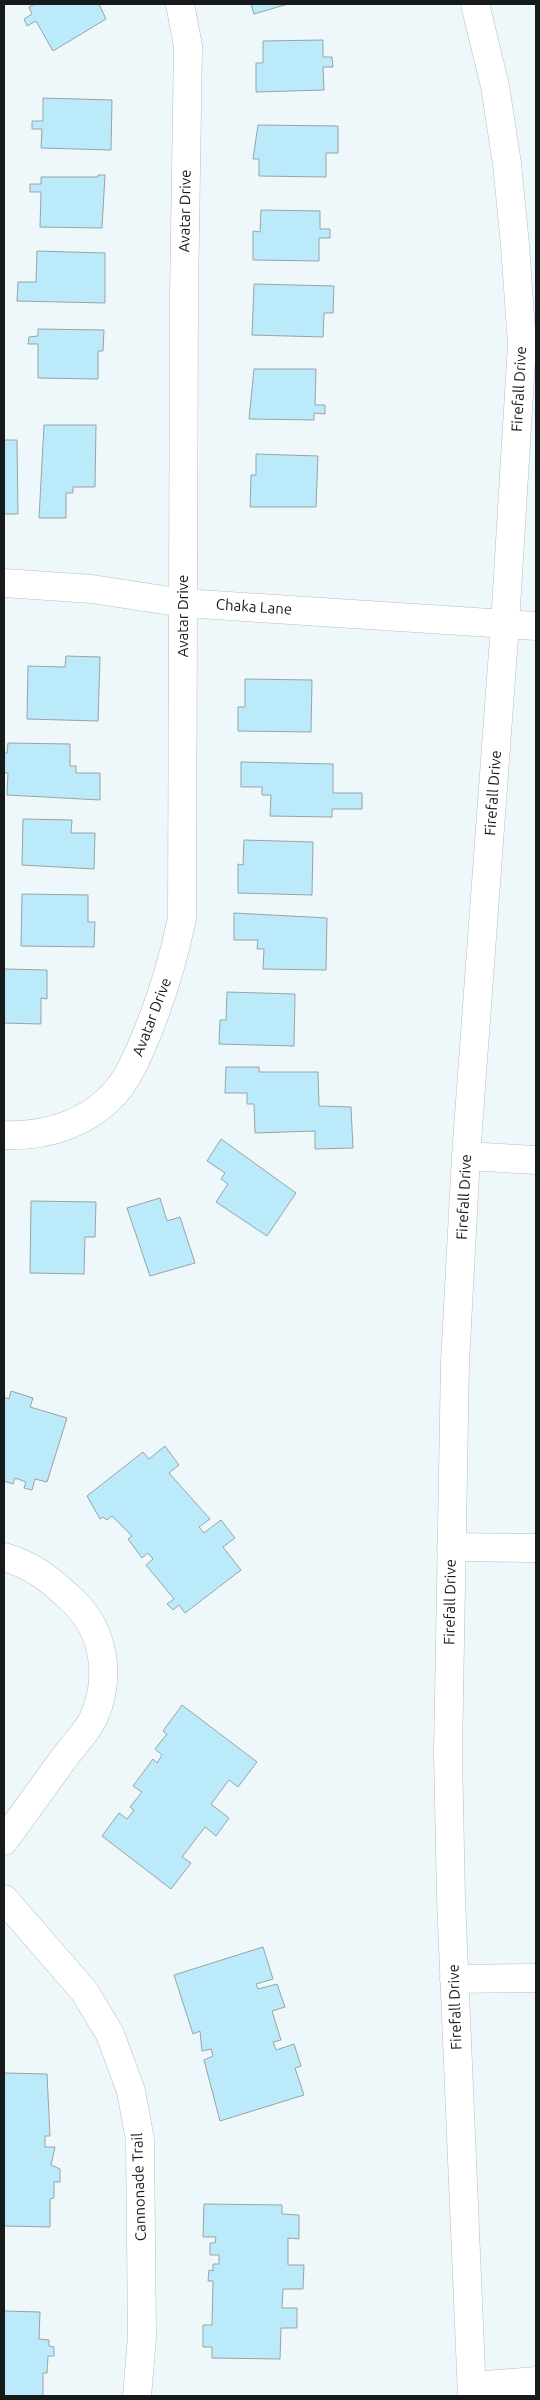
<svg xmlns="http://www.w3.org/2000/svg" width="540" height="2400" font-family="Ubuntu,sans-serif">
  <rect width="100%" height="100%" fill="#eef7fa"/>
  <path fill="#bbeafa" stroke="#9ba3a6" d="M 35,4 L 99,4 L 106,19 L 53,51 L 36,21 L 27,26 L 24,19 L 32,14 L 29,7 Z
    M 251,4 L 288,4 L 254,14 Z
    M 323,40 L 323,57 L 332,57 L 333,67 L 323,67 L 324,90 L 256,92 L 256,63 L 263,63 L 263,41 Z
    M 43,98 L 112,100 L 111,150 L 41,148 L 42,129 L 32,129 L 32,121 L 43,121 Z
    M 258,125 L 338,126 L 338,153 L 326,153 L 326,177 L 259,176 L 259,159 L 253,159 Z
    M 98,175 L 105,175 L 102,228 L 40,227 L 41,192 L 30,192 L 30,184 L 41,184 L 41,177 L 98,177 Z
    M 261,210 L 320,211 L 320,229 L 330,229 L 330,238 L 319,238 L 319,261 L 253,260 L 253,231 L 260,232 Z
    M 37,251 L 105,253 L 105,303 L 17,301 L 18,282 L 36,282 Z
    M 254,284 L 334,286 L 333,313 L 324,313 L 323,337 L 252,335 Z
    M 38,329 L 104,330 L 103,351 L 98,351 L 98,379 L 38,378 L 38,344 L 28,344 L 29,337 L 38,336 Z
    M 254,369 L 316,369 L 315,405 L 325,405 L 325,414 L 314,413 L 314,420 L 249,419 Z
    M 44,425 L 96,425 L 95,487 L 73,487 L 73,493 L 66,493 L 66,518 L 39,518 Z
    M 4,440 L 17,440 L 18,514 L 4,514 Z
    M 256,454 L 318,456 L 316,507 L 250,507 L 251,475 L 256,475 Z
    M 66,656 L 100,657 L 98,721 L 27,719 L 28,666 L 65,667 Z
    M 245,679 L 312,680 L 311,732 L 238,731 L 238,707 L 245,707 Z
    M 8,743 L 70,744 L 70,766 L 76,766 L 76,773 L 100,773 L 100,800 L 7,795 L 8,773 L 4,773 L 4,753 L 7,753 Z
    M 241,762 L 333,764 L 333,793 L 362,793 L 362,809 L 332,809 L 332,817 L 270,816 L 271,795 L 262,795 L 262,787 L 241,787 Z
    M 23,819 L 72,820 L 71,833 L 95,833 L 94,869 L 22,865 Z
    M 244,840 L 313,842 L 312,895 L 238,893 L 238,864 L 243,865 Z
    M 22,894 L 88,895 L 88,922 L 95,922 L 94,947 L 21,946 Z
    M 234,913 L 327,918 L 326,970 L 263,969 L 264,949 L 257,949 L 258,940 L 234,940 Z
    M 4,969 L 47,970 L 47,999 L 41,998 L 41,1024 L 4,1023 Z
    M 227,992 L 295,994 L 294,1046 L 219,1044 L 220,1020 L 226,1020 Z
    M 226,1067 L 259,1067 L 259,1072 L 318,1072 L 319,1106 L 351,1107 L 353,1148 L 315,1149 L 315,1131 L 255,1133 L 254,1104 L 247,1104 L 247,1093 L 225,1093 Z
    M 221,1139 L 296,1193 L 267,1236 L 216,1202 L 228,1184 L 221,1179 L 225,1173 L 207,1161 Z
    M 160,1198 L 167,1221 L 180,1217 L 195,1263 L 150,1276 L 127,1208 Z
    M 31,1201 L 96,1202 L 95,1237 L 85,1237 L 84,1274 L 30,1273 Z
    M 11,1391 L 33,1398 L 30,1407 L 67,1418 L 47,1482 L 35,1479 L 32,1490 L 24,1488 L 26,1482 L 15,1478 L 13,1484 L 4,1481 L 4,1397 L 9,1399 Z
    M 165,1446 L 179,1465 L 169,1473 L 210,1519 L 199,1527 L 204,1533 L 221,1520 L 235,1538 L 223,1547 L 241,1570 L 185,1613 L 179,1605 L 173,1610 L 167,1604 L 174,1599 L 146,1565 L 153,1559 L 148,1553 L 142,1558 L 128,1539 L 132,1536 L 112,1516 L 107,1520 L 103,1517 L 100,1519 L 87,1496 L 143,1452 L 149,1459 Z
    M 182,1705 L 257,1762 L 238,1787 L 229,1780 L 211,1804 L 229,1818 L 216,1836 L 205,1827 L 182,1857 L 191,1863 L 171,1889 L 102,1836 L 119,1813 L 127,1819 L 134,1810 L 130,1807 L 142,1792 L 133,1786 L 153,1759 L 157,1763 L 162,1755 L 155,1749 L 167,1734 L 163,1731 Z
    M 263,1947 L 273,1979 L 256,1984 L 258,1989 L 277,1984 L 285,2007 L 272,2011 L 281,2040 L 273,2042 L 276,2050 L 294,2044 L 301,2066 L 295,2068 L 304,2095 L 220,2121 L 204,2060 L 213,2056 L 211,2049 L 202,2051 L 200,2031 L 193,2034 L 174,1975 Z
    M 4,2073 L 47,2074 L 50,2136 L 45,2136 L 45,2147 L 55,2147 L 51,2165 L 60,2169 L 60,2182 L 54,2182 L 54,2198 L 50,2199 L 50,2227 L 4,2226 Z
    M 204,2204 L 282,2205 L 282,2214 L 299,2215 L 299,2239 L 288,2238 L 288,2265 L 304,2265 L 303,2289 L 283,2289 L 282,2308 L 297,2308 L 297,2328 L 281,2328 L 280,2359 L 212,2358 L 212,2347 L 203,2347 L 203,2325 L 212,2325 L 213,2281 L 208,2281 L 209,2270 L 213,2271 L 213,2264 L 219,2264 L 219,2255 L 210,2255 L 210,2243 L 215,2243 L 216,2237 L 203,2237 Z
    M 4,2311 L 40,2312 L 39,2339 L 49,2340 L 49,2346 L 54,2347 L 54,2356 L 48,2356 L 47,2373 L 43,2373 L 43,2396 L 4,2396 Z"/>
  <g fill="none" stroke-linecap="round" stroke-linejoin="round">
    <g stroke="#b6bfc2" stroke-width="29">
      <path id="street" d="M 4,583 L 92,589 L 183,603 L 536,626
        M 4,1135 C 47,1137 91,1123 119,1088 C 132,1071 140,1050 148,1031 C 163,994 174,957 182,918 L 184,295 L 188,46 L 180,4
        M 466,1156 L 536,1160
        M 451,1547 L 536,1548
        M 4,1557 C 33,1565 52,1581 73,1601 C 105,1631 111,1678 94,1717 C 88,1730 76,1743 67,1754 C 46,1783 25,1812 4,1841
        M 4,1899 L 84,1991 L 110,2034 L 131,2091 L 140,2140 L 142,2337 L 137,2396
        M 454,1979 L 536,1978
        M 472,2386 L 536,2381
        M 472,2396 L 451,1898 L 448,1753 L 455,1363 L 466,1156 L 505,624 L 522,344 L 515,245 L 507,164 L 495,86 L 475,4"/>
    </g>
    <use href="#street" stroke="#fff" stroke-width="28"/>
  </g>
  <g text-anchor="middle" stroke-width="4" stroke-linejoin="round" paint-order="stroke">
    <g font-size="15" fill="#161a1b" stroke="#fff">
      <text transform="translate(185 211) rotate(-89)" y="5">Avatar Drive</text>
      <text transform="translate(519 389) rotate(-87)" y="5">Firefall Drive</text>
      <text transform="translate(254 607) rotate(4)" y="5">Chaka Lane</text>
      <text transform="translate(183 616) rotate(-90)" y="5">Avatar Drive</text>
      <text transform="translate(493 793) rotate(-86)" y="5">Firefall Drive</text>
      <text transform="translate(152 1017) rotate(-69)" y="5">Avatar Drive</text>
      <text transform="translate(464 1197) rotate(-87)" y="5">Firefall Drive</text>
      <text transform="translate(450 1602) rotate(-89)" y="5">Firefall Drive</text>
      <text transform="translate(455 2007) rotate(-92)" y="5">Firefall Drive</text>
      <text transform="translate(139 2187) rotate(-92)" y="5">Cannonade Trail</text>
    </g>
  </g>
  <rect width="540" height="2400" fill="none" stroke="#161a1b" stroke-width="10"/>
</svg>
